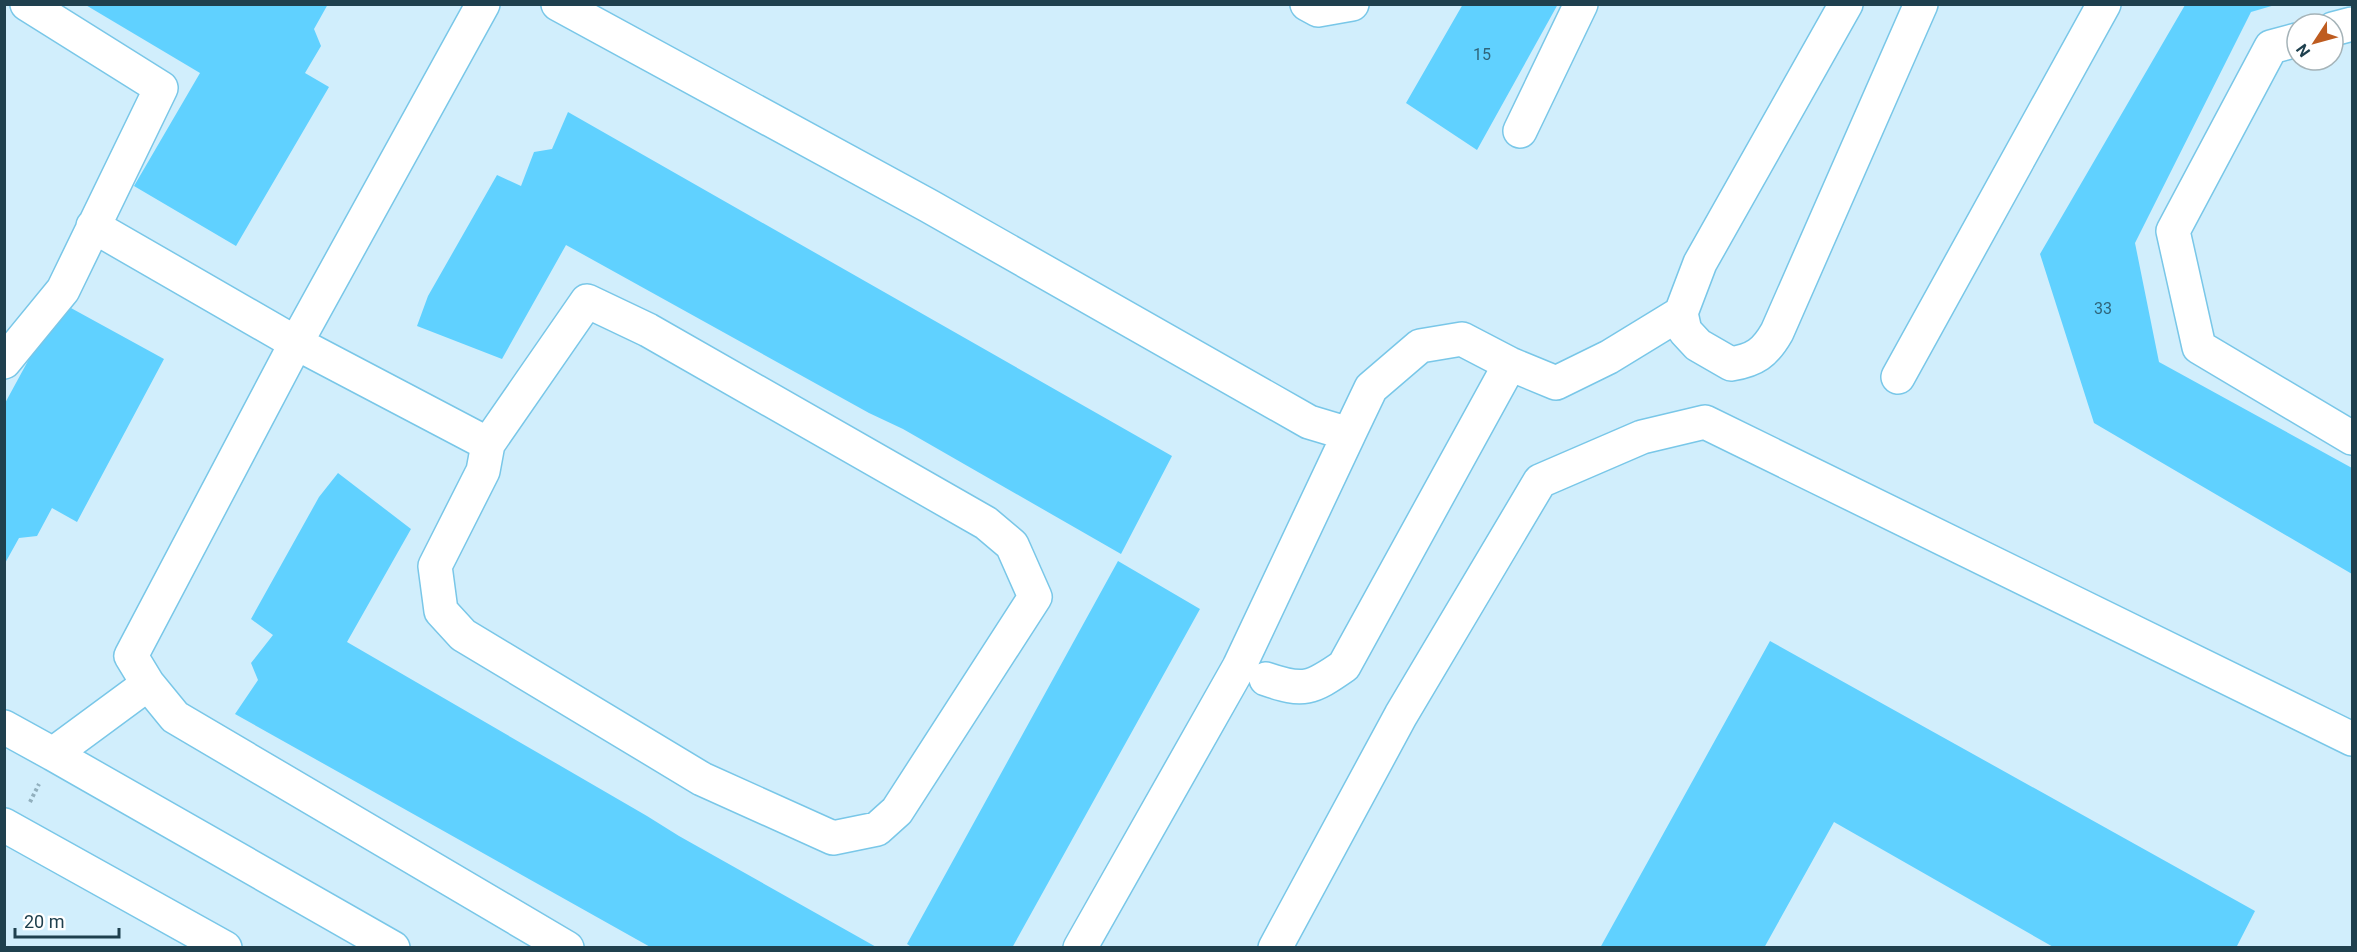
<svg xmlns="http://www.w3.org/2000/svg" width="2357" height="952" font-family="Roboto,sans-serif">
  <rect width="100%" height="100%" fill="#d1eefc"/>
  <path fill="#60d1ff" d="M 84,4 L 328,4 L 314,29 L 321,46 L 305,73 L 329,87 L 236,246 L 134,186 L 200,73 Z
    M 1463,4 L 1558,4 L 1477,150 L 1406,103 Z
    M 2185,5 L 2275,5 L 2251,12 L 2135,243 L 2159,362 L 2352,468 L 2352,574 L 2094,423 L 2040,254 Z
    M 568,112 L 1172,456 L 1121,554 L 903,429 L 869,413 L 566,245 L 502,359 L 417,326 L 428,296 L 497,175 L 521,186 L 534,152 L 552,149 Z
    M 60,302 L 164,359 L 77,522 L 52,508 L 37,536 L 19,538 L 4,565 L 4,405 Z
    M 338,473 L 411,529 L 347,642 L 647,816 L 679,836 L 878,948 L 652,948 L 235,714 L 258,680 L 251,663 L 273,635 L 251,619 L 319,497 Z
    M 1118,561 L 1200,609 L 1012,948 L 913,948 L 907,944 Z
    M 1770,641 L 2255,911 L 2236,948 L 2055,948 L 1834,822 L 1764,948 L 1600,948 Z"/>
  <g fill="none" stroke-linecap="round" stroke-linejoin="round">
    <g stroke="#79c7e8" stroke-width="36">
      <path id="minor" d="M 483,4 L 296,343 L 131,656 L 148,684 L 175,717 L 567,948
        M 558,4 L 929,206 L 1309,422 L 1349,434 L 1371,388 L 1420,346 L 1462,339 L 1510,364 L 1556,383 L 1609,357 L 1681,313
        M 1307,4 L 1318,10 L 1352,4
        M 1846,4 L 1700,263 L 1681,313 L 1685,331 L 1698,345 L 1731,364 C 1755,360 1765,353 1777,332 L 1921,4
        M 2333,29 L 2352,24
        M 2297,40 L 2271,47 L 2173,231 L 2199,347 L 2352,438
        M 1520,131 L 1581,4
        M 93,226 L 296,343 L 488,444
        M 587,301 L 648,330 L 986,523 L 1012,545 L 1035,597 L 897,811 L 877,829 L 833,838 L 702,779 L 463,635 L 441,611 L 435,566 L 483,471 L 488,444 Z
        M 4,362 L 63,290 L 161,88 L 27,4
        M 1898,377 L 2104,4
        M 1266,679 C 1304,692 1311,689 1344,666 L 1510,364
        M 4,727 L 53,754 L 148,684
        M 53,754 L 393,948
        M 4,825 L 225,948
        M 1080,948 L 1239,667 L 1349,434
        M 1275,948 L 1401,715 L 1540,481 L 1642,437 L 1705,422 L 2352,739"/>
    </g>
    <path stroke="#91afbd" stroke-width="4" stroke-dasharray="3 3" stroke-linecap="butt" d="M 30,802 L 39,784"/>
    <use href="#minor" stroke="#fff" stroke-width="33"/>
  </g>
  <g text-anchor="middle" stroke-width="5" stroke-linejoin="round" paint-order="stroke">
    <g font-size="16" fill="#2f647a">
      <text x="1482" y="60">15</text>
      <text x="2103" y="314">33</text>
    </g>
  </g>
  <rect width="2357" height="952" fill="none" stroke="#1f404e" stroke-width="12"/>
  <g transform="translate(2315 42) rotate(234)"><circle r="28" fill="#ffffff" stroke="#a5b3b8" stroke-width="1.5"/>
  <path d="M0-4.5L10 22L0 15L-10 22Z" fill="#be5c20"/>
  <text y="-9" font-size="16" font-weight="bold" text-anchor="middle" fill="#1f404e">N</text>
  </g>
  <path d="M15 928v9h104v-9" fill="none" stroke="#1f404e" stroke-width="3"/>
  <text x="24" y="928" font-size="18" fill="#1f404e" stroke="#ffffff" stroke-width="4.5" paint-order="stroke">20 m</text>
</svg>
